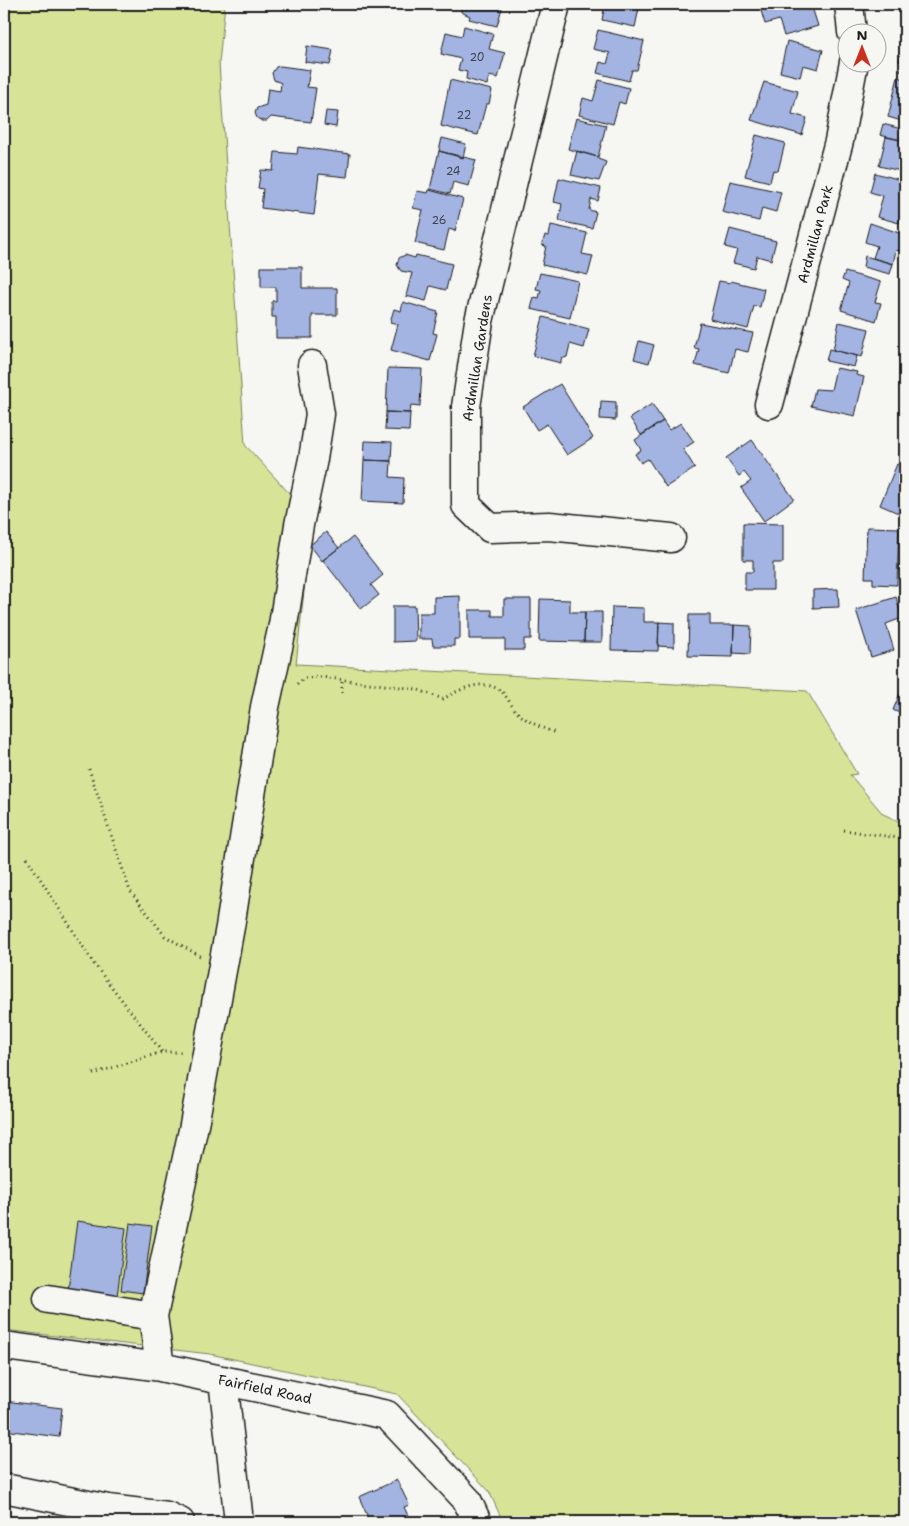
<svg xmlns="http://www.w3.org/2000/svg" width="909" height="1526" font-family="'Shantell Sans',sans-serif">
  <rect width="100%" height="100%" fill="#f6f6f2"/>
  <filter id="ink" filterUnits="userSpaceOnUse"><feTurbulence type="fractalNoise" baseFrequency=".02" numOctaves="2"/><feDisplacementMap in="SourceGraphic" scale="10" xChannelSelector="R" yChannelSelector="G"/><feConvolveMatrix kernelMatrix="1 2 1 2 8 2 1 2 1" color-interpolation-filters="sRGB"/></filter>
  <g filter="url(#ink)">
    <path fill="#d7e497" stroke="#7a805a" d="M 4,4 L 225,4 L 219,63 L 245,445 L 312,518 L 296,664 L 807,691 L 857,774 L 850,775 L 883,814 L 905,824 L 905,1522 L 503,1522 L 489,1491 L 397,1394 L 210,1354 L 4,1330 Z"/>
    <path fill="#a3b4e3" stroke="#1c1c1c" d="M 461,4 L 503,4 L 497,26 L 469,19 L 470,16 L 461,12 Z
      M 605,4 L 640,4 L 635,27 L 602,20 Z
      M 759,4 L 811,4 L 818,26 L 784,36 L 779,20 L 765,24 Z
      M 464,26 L 493,34 L 489,49 L 505,53 L 498,78 L 489,76 L 487,85 L 466,79 L 467,72 L 458,70 L 461,59 L 441,54 L 446,32 L 462,36 Z
      M 598,30 L 644,41 L 637,70 L 632,70 L 629,81 L 597,73 L 600,62 L 607,64 L 610,53 L 593,49 Z
      M 787,41 L 823,50 L 818,69 L 803,65 L 800,77 L 780,72 Z
      M 307,46 L 333,50 L 330,65 L 305,62 Z
      M 901,53 L 905,55 L 905,72 L 900,71 L 903,62 L 899,61 Z
      M 280,66 L 310,70 L 307,87 L 316,88 L 311,122 L 271,117 L 267,121 L 262,121 L 257,118 L 255,113 L 257,108 L 266,105 L 268,89 L 280,91 L 281,83 L 274,80 L 272,73 L 276,67 Z
      M 898,77 L 905,79 L 905,122 L 888,117 Z
      M 450,80 L 492,90 L 489,104 L 486,104 L 478,135 L 441,126 Z
      M 599,80 L 629,88 L 625,104 L 619,102 L 613,124 L 579,115 L 583,98 L 593,101 Z
      M 764,82 L 798,91 L 792,114 L 807,118 L 802,135 L 751,120 Z
      M 326,111 L 338,112 L 336,127 L 324,125 Z
      M 576,118 L 606,125 L 598,157 L 568,149 Z
      M 883,124 L 905,130 L 905,141 L 880,135 Z
      M 756,135 L 785,143 L 778,171 L 773,170 L 770,182 L 745,176 Z
      M 886,137 L 905,141 L 905,172 L 879,166 Z
      M 442,138 L 466,144 L 463,158 L 439,151 Z
      M 298,147 L 350,154 L 347,177 L 319,174 L 314,215 L 261,208 L 263,189 L 258,188 L 261,170 L 273,171 L 275,152 L 297,154 Z
      M 439,151 L 476,160 L 469,186 L 453,182 L 450,194 L 430,189 Z
      M 577,151 L 598,157 L 598,159 L 606,162 L 599,181 L 571,175 Z
      M 875,173 L 905,181 L 905,201 L 899,223 L 877,217 L 883,196 L 870,192 Z
      M 559,178 L 601,188 L 598,201 L 591,199 L 589,210 L 596,212 L 592,228 L 559,221 L 562,204 L 554,202 Z
      M 730,181 L 781,192 L 776,212 L 762,208 L 759,221 L 722,212 Z
      M 429,190 L 463,199 L 455,231 L 449,229 L 444,250 L 415,243 L 423,210 L 413,208 L 417,191 L 428,193 Z
      M 870,223 L 905,235 L 904,252 L 896,250 L 893,264 L 873,258 L 877,246 L 865,242 Z
      M 551,225 L 587,233 L 582,254 L 593,256 L 588,275 L 542,265 L 546,246 L 542,245 L 545,235 L 549,236 Z
      M 730,229 L 776,241 L 771,260 L 757,256 L 754,268 L 733,263 L 737,250 L 725,247 Z
      M 405,255 L 415,258 L 416,255 L 452,264 L 446,290 L 430,286 L 426,301 L 406,296 L 412,273 L 401,271 L 397,265 L 399,258 Z
      M 865,256 L 893,264 L 890,274 L 863,267 Z
      M 261,267 L 302,267 L 302,288 L 337,288 L 337,315 L 312,315 L 312,338 L 276,338 L 276,317 L 272,317 L 272,301 L 276,301 L 276,287 L 261,287 Z
      M 845,272 L 881,282 L 875,302 L 881,303 L 876,321 L 841,310 L 849,283 L 842,280 Z
      M 540,273 L 578,281 L 570,318 L 531,309 L 534,297 L 539,298 L 541,290 L 536,289 Z
      M 719,281 L 730,283 L 731,281 L 764,289 L 760,307 L 754,306 L 748,329 L 710,319 Z
      M 403,302 L 438,312 L 433,333 L 437,334 L 430,361 L 391,350 L 398,324 L 390,322 L 394,309 L 401,311 Z
      M 543,317 L 589,329 L 584,348 L 570,344 L 567,357 L 561,359 L 561,363 L 533,356 Z
      M 839,322 L 869,329 L 862,357 L 833,350 Z
      M 700,323 L 753,333 L 748,352 L 735,349 L 729,373 L 695,365 L 699,349 L 694,348 Z
      M 639,341 L 654,345 L 649,363 L 634,359 Z
      M 829,349 L 857,356 L 854,367 L 826,361 Z
      M 388,368 L 422,369 L 420,406 L 411,405 L 410,413 L 386,412 Z
      M 836,368 L 857,372 L 856,375 L 864,377 L 855,416 L 811,406 L 815,389 L 831,390 Z
      M 560,384 L 593,438 L 567,455 L 547,424 L 537,430 L 523,407 Z
      M 601,401 L 616,402 L 616,420 L 600,419 Z
      M 652,404 L 663,421 L 641,435 L 630,418 Z
      M 386,412 L 410,413 L 409,431 L 385,430 Z
      M 663,421 L 669,430 L 681,423 L 694,442 L 683,449 L 695,468 L 666,487 L 648,459 L 641,463 L 635,454 L 641,450 L 635,440 Z
      M 752,440 L 794,499 L 764,521 L 741,488 L 751,481 L 744,472 L 739,476 L 726,458 Z
      M 365,441 L 392,442 L 391,461 L 364,460 Z
      M 364,460 L 391,461 L 390,477 L 404,478 L 403,503 L 362,501 Z
      M 897,464 L 905,467 L 905,516 L 880,505 Z
      M 743,523 L 783,524 L 783,563 L 773,563 L 773,590 L 745,590 L 745,572 L 753,572 L 753,560 L 743,560 Z
      M 867,527 L 899,528 L 897,585 L 873,584 L 873,578 L 865,578 Z
      M 326,532 L 339,548 L 322,561 L 310,545 Z
      M 353,537 L 383,575 L 371,585 L 379,595 L 361,609 L 323,560 Z
      M 838,589 L 839,607 L 813,608 L 813,590 Z
      M 460,596 L 460,639 L 454,639 L 454,646 L 433,646 L 432,639 L 419,639 L 419,613 L 434,613 L 434,597 Z
      M 896,597 L 902,618 L 886,624 L 894,650 L 871,657 L 856,610 Z
      M 504,599 L 531,599 L 531,639 L 524,639 L 524,650 L 505,650 L 505,639 L 469,639 L 469,610 L 492,610 L 492,616 L 504,616 Z
      M 540,599 L 570,600 L 570,612 L 585,612 L 584,642 L 539,641 Z
      M 393,606 L 415,606 L 416,641 L 393,642 Z
      M 612,607 L 644,608 L 644,622 L 659,622 L 658,651 L 611,650 Z
      M 585,612 L 602,612 L 602,642 L 584,642 Z
      M 689,615 L 710,615 L 710,625 L 734,625 L 733,657 L 688,656 Z
      M 659,622 L 674,623 L 674,647 L 658,646 Z
      M 734,625 L 751,626 L 750,654 L 733,653 Z
      M 905,682 L 905,716 L 893,710 Z
      M 77,1221 L 126,1228 L 117,1296 L 68,1290 Z
      M 130,1223 L 152,1226 L 143,1293 L 121,1290 Z
      M 4,1401 L 62,1408 L 59,1437 L 4,1430 Z
      M 397,1480 L 409,1505 L 404,1507 L 410,1520 L 406,1522 L 370,1522 L 359,1497 Z"/>
    <g fill="none" stroke-linecap="round" stroke-linejoin="round">
      <g stroke="#1c1c1c" stroke-width="31">
        <path id="minor" d="M 556,4 L 479,321 L 466,407 L 466,505 L 490,528 L 549,526 L 671,538
          M 849,4 L 852,32
          M 769,404 L 839,141 L 854,62
          M 48,1299 L 153,1316
          M 4,1346 L 160,1367 L 387,1415 L 467,1500 L 477,1522
          M 160,1367 L 153,1316 L 193,1130 L 230,927 L 265,707 L 283,625 L 299,525 L 313,459 L 320,414 L 312,365
          M 223,1380 L 239,1522
          M 4,1488 L 108,1509 L 167,1516 L 180,1522"/>
      </g>
      <path stroke="#1c1c1c" stroke-width="3" stroke-dasharray="1 4" stroke-linecap="butt" d="M 297,684 L 305,678 L 321,677 L 416,689 L 443,699 C 458,690 480,679 498,689 C 506,693 511,707 518,713 C 529,723 542,728 556,733
        M 342,693 L 342,681
        M 89,769 L 130,891 L 165,936 L 200,956
        M 844,830 L 905,839
        M 27,858 L 94,964 L 162,1052
        M 93,1074 L 162,1052 L 181,1052"/>
      <use href="#minor" stroke="#f6f6f2" stroke-width="28"/>
    </g>
  </g>
  <g text-anchor="middle" stroke-width="4" stroke-linejoin="round" paint-order="stroke">
    <g font-size="11" fill="#3e424e">
      <text x="477" y="61">20</text>
      <text x="464" y="119">22</text>
      <text x="453" y="175">24</text>
      <text x="439" y="224">26</text>
    </g>
    <g font-size="14" fill="#1c1c1c" stroke="#f6f6f2">
      <text transform="translate(815 234) rotate(-75)" y="5">Ardmillan Park</text>
      <text transform="translate(477 358) rotate(-81)" y="5">Ardmillan Gardens</text>
      <text transform="translate(265 1389) rotate(12)" y="5">Fairfield Road</text>
    </g>
  </g>
  <rect width="909" height="1526" fill="none" stroke="#f6f6f2" stroke-width="20"/>
  <rect x="10" y="10" width="889" height="1506" fill="none" stroke="#1c1c1c" stroke-width="2" filter="url(#ink)"/>
  <g transform="translate(862 48)"><circle r="24" fill="#f6f6f2" stroke="#9f9f9c"/>
  <path d="M0-4L9 19L0 12L-9 19Z" fill="#c8321e"/>
  <text y="-8" font-size="14" font-weight="bold" text-anchor="middle" fill="#1c1c1c">N</text>
  </g>
</svg>
